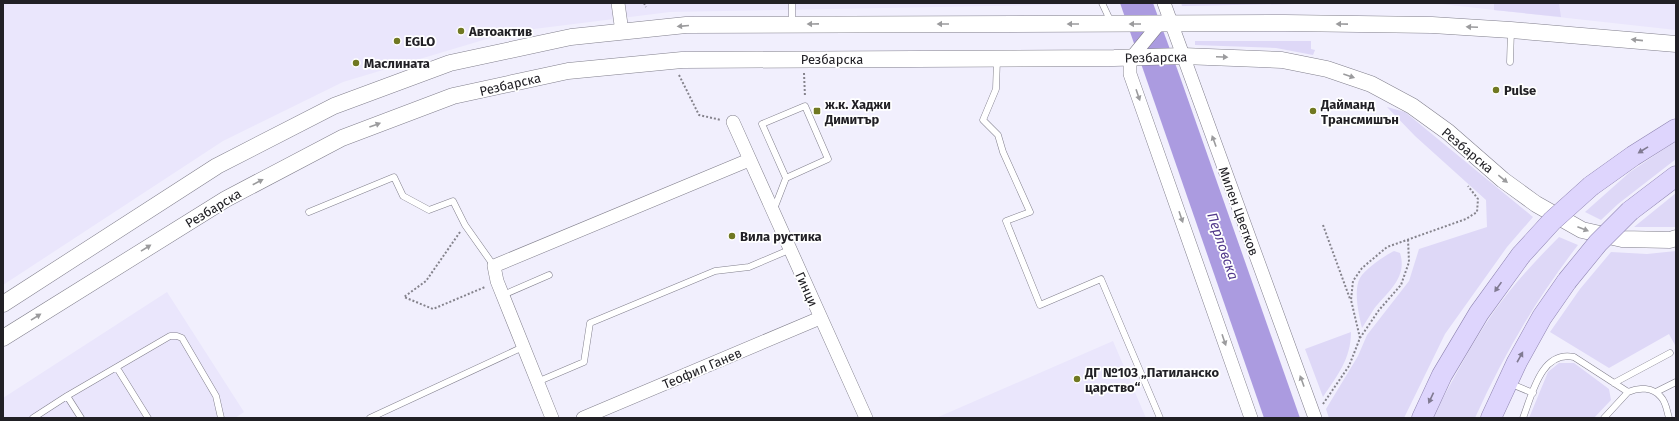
<svg xmlns="http://www.w3.org/2000/svg" width="1679" height="421" font-family="'Fira Sans',sans-serif">
  <rect width="100%" height="100%" fill="#f1effd"/>
  <path fill="#eae6fc" d="M 3,3 L 1096,3 L 1097,4 L 670,12 L 510,32 L 343,82 L 223,141 L 3,285 Z
    M 1433,3 L 1676,3 L 1676,30 L 1494,10 Z
    M 167,292 L 244,412 L 235,418 L 3,418 L 3,398 Z
    M 1113,341 L 1146,418 L 936,418 Z"/>
  <path fill="#ded8f7" d="M 1181,3 L 1347,3 L 1182,6 Z
    M 1494,3 L 1559,3 L 1561,17 L 1494,10 Z
    M 1195,41 L 1311,41 L 1311,49 L 1315,50 L 1313,55 L 1276,48 L 1195,45 Z
    M 1387,107 L 1405,112 L 1533,217 L 1507,247 L 1445,334 L 1404,418 L 1329,418 L 1326,409 L 1358,356 L 1367,335 L 1409,281 L 1419,249 L 1487,227 L 1486,200 L 1415,136 Z
    M 1676,141 L 1676,159 L 1618,204 L 1601,220 L 1585,212 L 1630,172 Z
    M 1676,193 L 1676,227 L 1634,227 Z
    M 1559,237 L 1578,245 C 1536,299 1503,356 1475,418 L 1432,418 C 1452,382 1471,344 1495,310 C 1514,284 1536,260 1559,237 Z
    M 1394,251 L 1400,253 C 1408,278 1387,292 1374,309 C 1370,315 1366,322 1362,328 C 1359,316 1353,290 1360,278 C 1365,269 1384,256 1394,251 Z
    M 1676,251 L 1676,347 L 1669,334 L 1609,368 L 1550,332 L 1580,289 L 1611,252 L 1647,254 Z
    M 1351,332 C 1351,359 1337,376 1323,397 L 1305,349 Z
    M 1559,363 L 1574,363 L 1609,389 L 1611,400 L 1594,418 L 1529,418 L 1548,372 Z"/>
  <path fill="#ab9be0" d="M 1120,3 L 1153,3 L 1179,74 L 1300,418 L 1264,418 Z"/>
  <g fill="none" stroke-linecap="round" stroke-linejoin="round">
    <g stroke="#817f8c" stroke-width="7">
      <path id="service" d="M 1102,3 L 1111,22
        M 792,24 L 792,3
        M 997,59 L 996,89 L 983,120 L 998,135 L 1003,152 L 1030,212 L 1006,221 L 1040,305 L 1101,279 L 1160,418
        M 1510,62 L 1511,30
        M 774,209 L 786,178 L 762,124 L 805,106 L 828,159 L 786,178
        M 309,212 L 394,177 L 403,196 L 429,210 L 453,201 L 465,225 L 494,266
        M 503,295 L 549,275
        M 117,368 L 148,418
        M 537,382 L 584,362 L 590,323 L 715,271 L 749,267 L 789,250
        M 1509,383 L 1533,393
        M 1614,383 L 1670,353
        M 1628,392 C 1639,387 1653,387 1661,397 C 1666,402 1667,411 1669,418
        M 1656,392 L 1676,382
        M 67,396 L 81,418
        M 33,418 L 67,396 L 170,336 L 177,336 L 182,338 L 216,396 L 221,418
        M 370,418 L 523,347
        M 1523,418 C 1532,395 1541,350 1574,357 L 1628,392 L 1604,418"/>
    </g>
    <g stroke="#817f8c" stroke-width="14">
      <path id="minor" d="M 618,3 L 622,32
        M 1164,3 L 1315,418
        M 1159,24 L 1132,57 L 1130,64 L 1130,74 L 1251,418
        M 733,122 L 866,418
        M 552,418 L 497,281 L 494,266 L 749,160
        M 583,418 L 820,318"/>
    </g>
    <g stroke="#817f8c" stroke-width="17">
      <path id="tertiary" d="M 3,304 L 217,166 L 334,106 L 450,63 L 571,37 L 686,25 L 1285,23 L 1432,25 L 1511,30 L 1676,44
        M 3,338 L 226,199 L 342,138 L 453,96 L 568,71 L 682,60 L 1114,58 L 1183,56 L 1282,60 L 1327,69 L 1371,84 L 1412,106 L 1448,132 L 1503,180 L 1536,204 L 1582,230 L 1622,239 L 1670,240 L 1676,238"/>
    </g>
    <g stroke="#8e83b0" stroke-width="21">
      <path id="primary" d="M 1591,186 L 1633,156 L 1676,129
        M 1630,211 L 1676,176
        M 1422,418 L 1442,375 L 1479,313 L 1521,255
        M 1491,418 L 1517,362 L 1542,317 L 1567,281"/>
    </g>
    <path stroke="#85838c" stroke-width="2" stroke-dasharray="2 2" stroke-linecap="butt" d="M 644,3 L 646,7
      M 804,73 L 805,97
      M 679,75 L 699,115 L 721,120
      M 1323,225 L 1350,299
      M 460,232 L 426,281 L 404,297 L 433,309 L 485,287
      M 1360,338 L 1351,300 L 1353,281 L 1362,268 L 1387,247 L 1466,219 L 1477,212 L 1478,199 L 1468,186
      M 1323,404 L 1349,366 L 1360,338 L 1379,310 L 1401,285 L 1409,262 L 1408,239"/>
    <use href="#service" stroke="#fff" stroke-width="6"/>
    <use href="#minor" stroke="#fff" stroke-width="13"/>
    <use href="#tertiary" stroke="#fff" stroke-width="16"/>
    <use href="#primary" stroke="#ded5fd" stroke-width="20"/>
    <g stroke="#8e83b0" stroke-width="21" stroke-linecap="butt">
      <path id="primary-bridge" d="M 1521,255 L 1552,221 L 1591,186
        M 1567,281 L 1598,243 L 1630,211"/>
    </g>
    <use href="#primary-bridge" stroke="#ded5fd" stroke-width="20"/>
  </g>
  <defs><path id="oneway-solid" d="M-6-.8H1V-3.2L6.5 0L1 3.2V.8H-6Z"/></defs>
  <g fill="#9b9b9d">
    <use href="#oneway-solid" transform="translate(813 24) rotate(179)"/>
    <use href="#oneway-solid" transform="translate(943 24) rotate(-180)"/>
    <use href="#oneway-solid" transform="translate(1073 24) rotate(-180)"/>
    <use href="#oneway-solid" transform="translate(1135 24) rotate(-180)"/>
    <use href="#oneway-solid" transform="translate(1342 24) rotate(-179)"/>
    <use href="#oneway-solid" transform="translate(683 26) rotate(175)"/>
    <use href="#oneway-solid" transform="translate(1472 27) rotate(-177)"/>
    <use href="#oneway-solid" transform="translate(1637 40) rotate(-174)"/>
    <use href="#oneway-solid" transform="translate(1222 57) rotate(2)"/>
    <use href="#oneway-solid" transform="translate(1349 76) rotate(19)"/>
    <use href="#oneway-solid" transform="translate(1138 95) rotate(71)"/>
    <use href="#oneway-solid" transform="translate(375 125) rotate(-20)"/>
    <use href="#oneway-solid" transform="translate(1214 141) rotate(-110)"/>
    <use href="#oneway-solid" transform="translate(1503 179) rotate(39)"/>
    <use href="#oneway-solid" transform="translate(258 182) rotate(-28)"/>
    <use href="#oneway-solid" transform="translate(1181 217) rotate(71)"/>
    <use href="#oneway-solid" transform="translate(1583 229) rotate(21)"/>
    <use href="#oneway-solid" transform="translate(146 248) rotate(-32)"/>
    <use href="#oneway-solid" transform="translate(36 317) rotate(-32)"/>
    <use href="#oneway-solid" transform="translate(1224 340) rotate(71)"/>
    <use href="#oneway-solid" transform="translate(1302 381) rotate(-110)"/>
  </g>
  <g fill="#807a91">
    <use href="#oneway-solid" transform="translate(1643 150) rotate(148)"/>
    <use href="#oneway-solid" transform="translate(1498 287) rotate(125)"/>
    <use href="#oneway-solid" transform="translate(1520 357) rotate(-61)"/>
    <use href="#oneway-solid" transform="translate(1431 398) rotate(115)"/>
  </g>
  <g fill="#707822" stroke="#fff" stroke-width="1.5">
    <circle cx="461" cy="31" r="4"/>
    <circle cx="397" cy="41" r="4"/>
    <circle cx="356" cy="63" r="4"/>
    <circle cx="1496" cy="90" r="4"/>
    <rect x="813" y="107" width="8" height="8" rx="2"/>
    <circle cx="1313" cy="111" r="4"/>
    <circle cx="732" cy="236" r="4"/>
    <circle cx="1077" cy="379" r="4"/>
  </g>
  <g text-anchor="middle" stroke-width="3.5" stroke-linejoin="round" paint-order="stroke">
    <g font-size="13" font-weight="bold" fill="#212025" stroke="#fff" text-anchor="start">
      <text x="469" y="36">Автоактив</text>
      <text x="405" y="46">EGLO</text>
      <text x="364" y="68">Маслината</text>
      <text x="1504" y="95">Pulse</text>
      <text x="825" y="109">ж.к. Хаджи<tspan x="825" dy="15">Димитър</tspan></text>
      <text x="1321" y="109">Дайманд<tspan x="1321" dy="15">Трансмишън</tspan></text>
      <text x="740" y="241">Вила рустика</text>
      <text x="1085" y="377">ДГ №103 „Патиланско<tspan x="1085" dy="15">царство“</tspan></text>
    </g>
    <g font-size="13" fill="#212025" stroke="#fff">
      <text transform="translate(1156 57) rotate(-1)" y="5">Резбарска</text>
      <text x="832" y="64">Резбарска</text>
      <text transform="translate(510 84) rotate(-13)" y="5">Резбарска</text>
      <text transform="translate(1468 150) rotate(40)" y="5">Резбарска</text>
      <text transform="translate(213 208) rotate(-31)" y="5">Резбарска</text>
      <text transform="translate(1239 211) rotate(70)" y="5">Милен Цветков</text>
      <text transform="translate(807 289) rotate(66)" y="5">Гинци</text>
      <text transform="translate(702 368) rotate(-23)" y="5">Теофил Ганев</text>
    </g>
    <g font-size="14" font-style="italic" fill="#52398a" stroke="#fff">
      <text transform="translate(1223 246) rotate(71)" y="5">Перловска</text>
    </g>
  </g>
  <rect width="1679" height="421" fill="none" stroke="#212025" stroke-width="8"/>
</svg>
